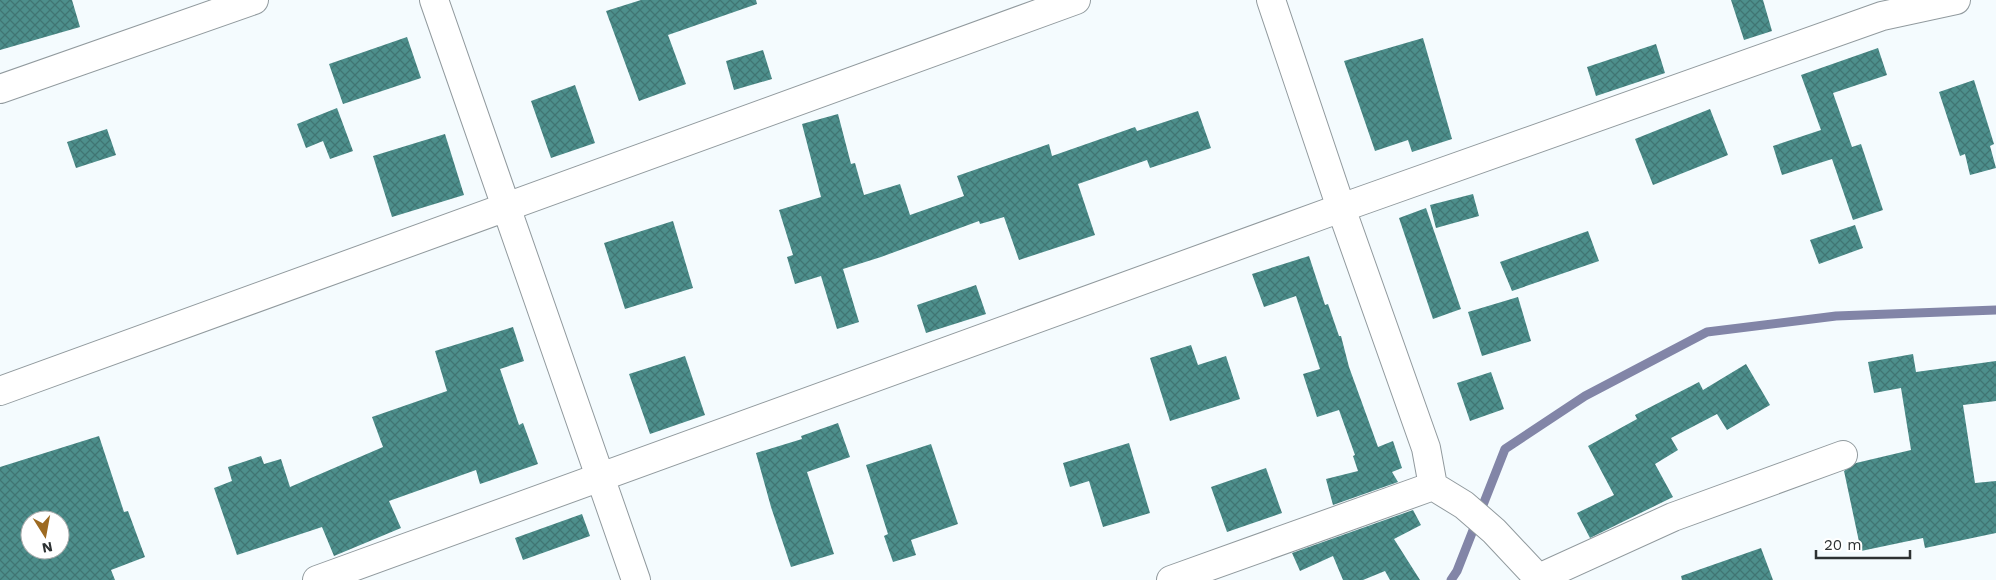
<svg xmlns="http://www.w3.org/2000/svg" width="1996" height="580" font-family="'Work Sans',sans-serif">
  <defs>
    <pattern id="building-cross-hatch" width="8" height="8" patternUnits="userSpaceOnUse" patternTransform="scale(1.25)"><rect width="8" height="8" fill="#4d8f8c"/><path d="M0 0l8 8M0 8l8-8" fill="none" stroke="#407573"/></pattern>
  </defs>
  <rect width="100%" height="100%" fill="#f4fbfe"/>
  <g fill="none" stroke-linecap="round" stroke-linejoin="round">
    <path stroke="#8285a7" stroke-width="9" d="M 1451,580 L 1457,571 L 1505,449 L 1585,396 L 1707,332 L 1836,316 L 1996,310"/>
  </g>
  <path fill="url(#building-cross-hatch)" fill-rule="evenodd" d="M 0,0 L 72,0 L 80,27 L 0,50 Z
    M 641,0 L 756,0 L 757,4 L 668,35 L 686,84 L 639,101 L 606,11 Z
    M 1731,0 L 1763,0 L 1772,31 L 1744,40 Z
    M 407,37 L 421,78 L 343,104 L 329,64 Z
    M 1423,38 L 1452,139 L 1412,152 L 1408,140 L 1375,151 L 1344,61 Z
    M 1656,44 L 1665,73 L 1596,96 L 1587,67 Z
    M 1878,48 L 1887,75 L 1833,93 L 1852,147 L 1861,144 L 1883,210 L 1853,220 L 1832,159 L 1782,175 L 1773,146 L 1821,130 L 1801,75 Z
    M 763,50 L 772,79 L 734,90 L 726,61 Z
    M 1974,80 L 1994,144 L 1990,146 L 1996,168 L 1970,175 L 1965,154 L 1960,156 L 1939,92 Z
    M 575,85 L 595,143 L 551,158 L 531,101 Z
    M 337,108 L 353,151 L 330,159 L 323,141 L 306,148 L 297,124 Z
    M 1710,109 L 1728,155 L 1653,185 L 1635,139 Z
    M 1198,111 L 1211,148 L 1150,168 L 1147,160 L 1078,184 L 1095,235 L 1019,260 L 1004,217 L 980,224 L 979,221 L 881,257 L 843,269 L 859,322 L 837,329 L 821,276 L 795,284 L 787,257 L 793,255 L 779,210 L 821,197 L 802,124 L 838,114 L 851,164 L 855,163 L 864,195 L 900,184 L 910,215 L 964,196 L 957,176 L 1049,144 L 1052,156 L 1135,127 L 1137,131 Z
    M 107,129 L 116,155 L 76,168 L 67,142 Z
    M 445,134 L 464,195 L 392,217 L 373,156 Z
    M 1473,194 L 1479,216 L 1436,228 L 1430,205 Z
    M 1426,208 L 1461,309 L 1433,319 L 1399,218 Z
    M 673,221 L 693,288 L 625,309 L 604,243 Z
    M 1855,225 L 1863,248 L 1819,264 L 1810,240 Z
    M 1588,231 L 1599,261 L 1512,291 L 1500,262 Z
    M 1309,256 L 1325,305 L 1328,304 L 1339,336 L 1341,336 L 1349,367 L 1378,447 L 1393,441 L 1402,468 L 1392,472 L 1398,482 L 1333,505 L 1326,479 L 1358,471 L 1353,456 L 1355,455 L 1339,410 L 1317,417 L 1303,374 L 1320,369 L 1296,296 L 1264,307 L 1252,274 Z
    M 976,285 L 986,314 L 926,333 L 917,305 Z
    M 1518,297 L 1531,341 L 1482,356 L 1468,312 Z
    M 513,327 L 524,361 L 500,369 L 519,425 L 523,423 L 538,464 L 480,484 L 476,470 L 389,501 L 401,528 L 334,556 L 322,527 L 237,555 L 214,488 L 232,481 L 228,467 L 261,456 L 264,464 L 281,459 L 290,487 L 383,447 L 372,417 L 447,391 L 435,351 Z
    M 1191,345 L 1198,365 L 1226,356 L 1240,399 L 1170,421 L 1150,358 Z
    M 1913,354 L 1916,372 L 1996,361 L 1996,401 L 1963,405 L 1975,483 L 1996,481 L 1996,533 L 1925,548 L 1923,538 L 1861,551 L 1844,471 L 1856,463 L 1911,450 L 1901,388 L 1874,393 L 1868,362 Z
    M 685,356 L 705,415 L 650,434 L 629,374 Z
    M 1746,364 L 1770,405 L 1727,430 L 1717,414 L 1671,438 L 1678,450 L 1655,464 L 1673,497 L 1590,538 L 1577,513 L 1614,495 L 1588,446 L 1637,419 L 1635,415 L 1699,382 L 1703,390 Z
    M 1491,372 L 1504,409 L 1470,421 L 1457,383 Z
    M 838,423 L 850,457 L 807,472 L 834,554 L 791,567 L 771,507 L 756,453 L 802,439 L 801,436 Z
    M 99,436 L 124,512 L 128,511 L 145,557 L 111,570 L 115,580 L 0,580 L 0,467 ZM 30,520 L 60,520 L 60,550 L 30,550 Z
    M 1129,443 L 1150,513 L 1103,527 L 1089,481 L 1070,487 L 1063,463 Z
    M 931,444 L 958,524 L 911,540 L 916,555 L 893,562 L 884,536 L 888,534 L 866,465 Z
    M 1266,468 L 1282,513 L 1227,532 L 1211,487 Z
    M 1413,510 L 1421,525 L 1394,539 L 1420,580 L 1390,580 L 1385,571 L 1363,580 L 1343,580 L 1333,556 L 1300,571 L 1292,553 Z
    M 582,514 L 590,536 L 523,560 L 515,538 Z
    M 1761,548 L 1773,580 L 1682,580 L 1681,576 Z"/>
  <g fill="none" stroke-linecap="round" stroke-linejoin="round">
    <g stroke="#919a9e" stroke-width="30">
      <path id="minor" d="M 434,0 L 636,580
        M 1271,0 L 1341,208 L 1426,448 L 1433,486 L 1464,505 L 1494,531 L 1540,580
        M 0,89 L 254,0
        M 0,391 L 1076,0
        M 1539,578 L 1673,517 L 1843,455
        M 317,580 L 1341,208 L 1882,16 L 1956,0
        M 1171,580 L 1433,486"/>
    </g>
    <use href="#minor" stroke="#fff" stroke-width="28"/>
  </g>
  <g transform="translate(45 535) rotate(169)"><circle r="24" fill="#ffffff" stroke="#abadad"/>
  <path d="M0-4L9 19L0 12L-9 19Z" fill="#9d6a21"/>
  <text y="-8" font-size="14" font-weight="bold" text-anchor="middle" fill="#2d3132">N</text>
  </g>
  <path d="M1816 550v8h94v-8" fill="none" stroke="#2d3132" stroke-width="2.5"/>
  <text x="1824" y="550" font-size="15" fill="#2d3132" stroke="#ffffff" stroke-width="4" paint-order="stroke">20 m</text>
</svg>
